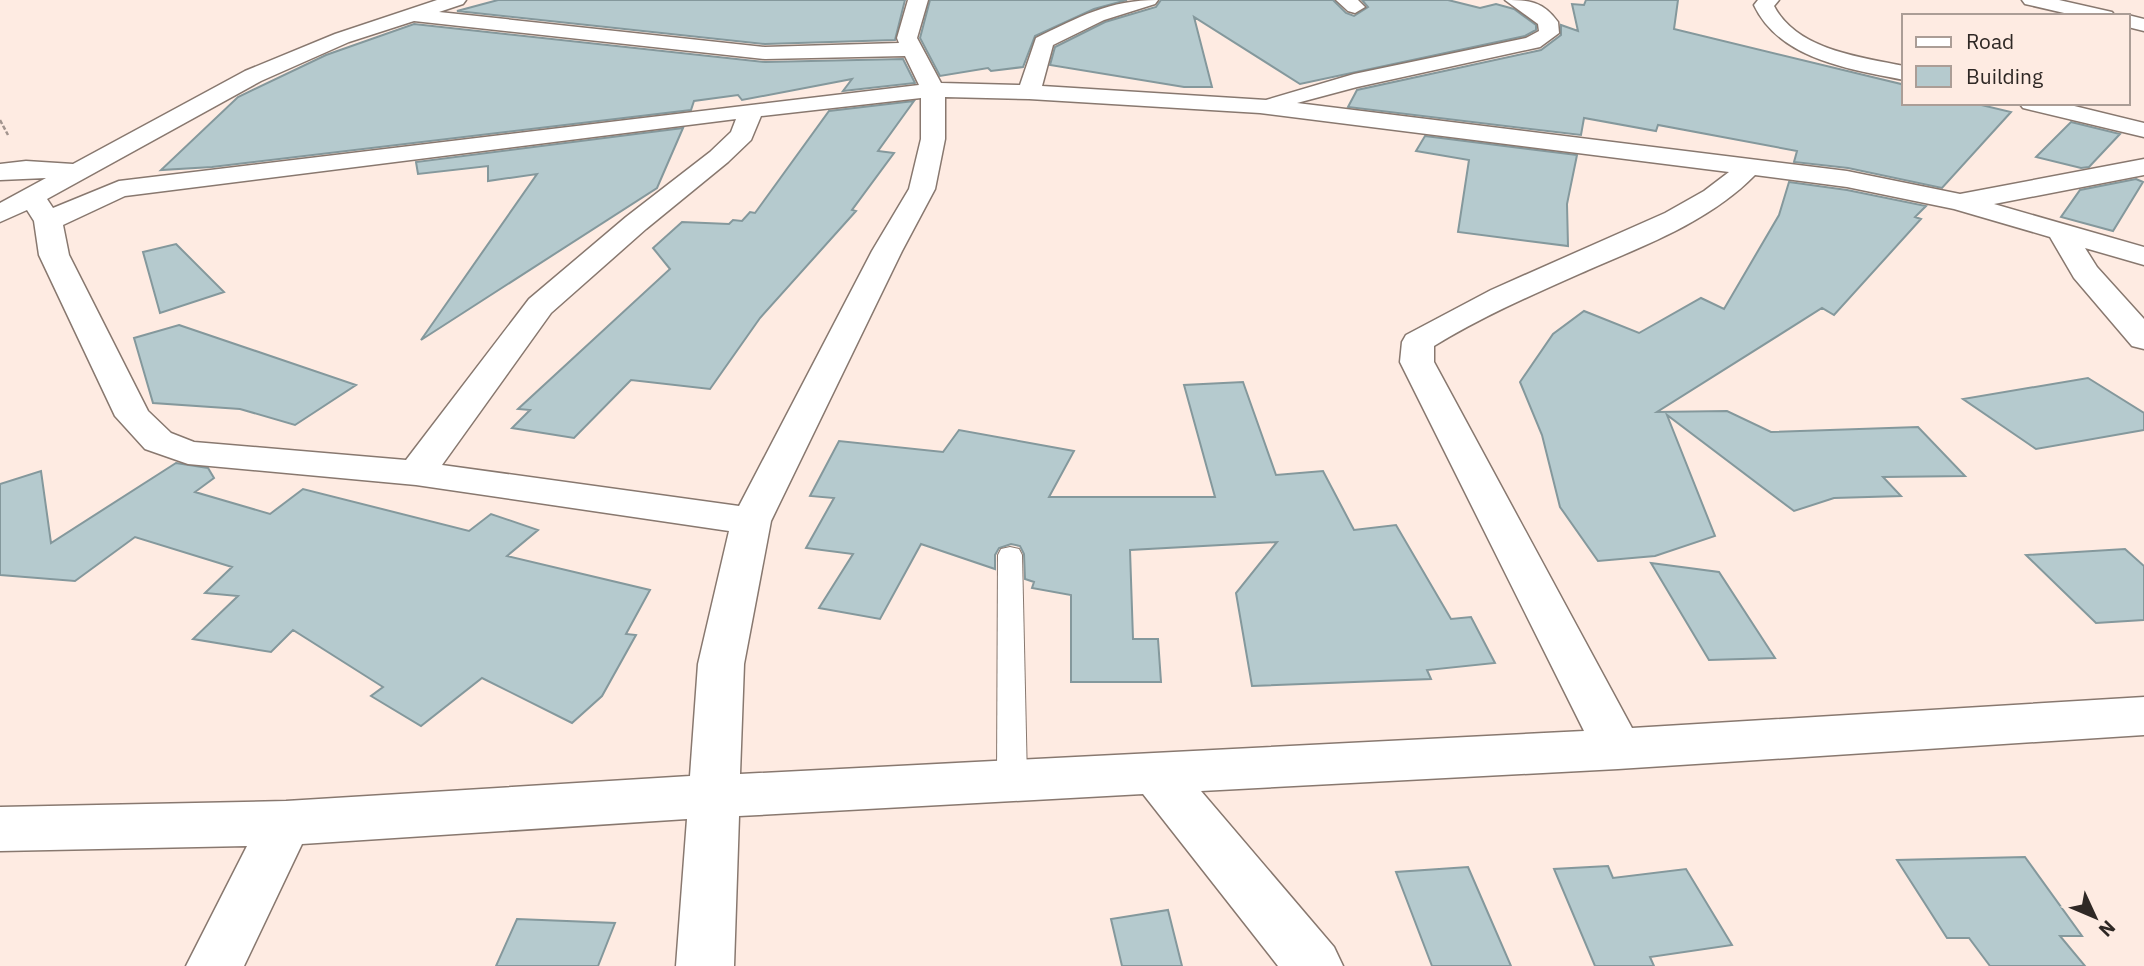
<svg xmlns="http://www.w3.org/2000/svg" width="2144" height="966" font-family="'IBM Plex Sans',sans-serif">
  <rect width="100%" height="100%" fill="#feebe2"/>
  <path fill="#b5cace" stroke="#84989c" stroke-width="2" d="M 498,0 L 905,0 L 895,40 L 765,44 L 457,11 Z
    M 930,0 L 1127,0 L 1094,9 L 1035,36 L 1023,67 L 991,71 L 988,68 L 940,76 L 920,38 Z
    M 1161,0 L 1333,0 L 1346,13 L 1354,16 L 1368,7 L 1362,0 L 1448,0 L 1480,8 L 1496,4 L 1514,9 L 1536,25 L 1536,30 L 1525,36 L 1300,84 L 1194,17 L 1212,87 L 1184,87 L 1050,65 L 1055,47 L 1105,22 L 1156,7 Z
    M 1586,0 L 1678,0 L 1674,29 L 1901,84 L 1904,87 L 1904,103 L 1973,103 L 2011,112 L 1942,188 L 1848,168 L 1794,162 L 1797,151 L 1658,125 L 1656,131 L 1584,118 L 1581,135 L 1348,107 L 1357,90 L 1541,50 L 1561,35 L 1561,25 L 1578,31 L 1572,4 L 1584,5 Z
    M 414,24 L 765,62 L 903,59 L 915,83 L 843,91 L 852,79 L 742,100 L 738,95 L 694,101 L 691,110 L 212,167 L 161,170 L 238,97 L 326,55 Z
    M 914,101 L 878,151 L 894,153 L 852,210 L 856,211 L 760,318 L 710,389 L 631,380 L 574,438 L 512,428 L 530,410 L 518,409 L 670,269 L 653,248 L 682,222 L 729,224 L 733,220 L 742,221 L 750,212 L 755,213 L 829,111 Z
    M 2071,122 L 2120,134 L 2089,167 L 2081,168 L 2036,157 Z
    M 683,128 L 657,188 L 421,340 L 537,174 L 488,181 L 488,166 L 418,174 L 416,162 Z
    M 1425,136 L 1577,155 L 1567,204 L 1568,246 L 1458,232 L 1469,160 L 1416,151 Z
    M 2136,179 L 2143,182 L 2113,231 L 2061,217 L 2080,190 Z
    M 1789,182 L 1847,190 L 1926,206 L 1915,217 L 1921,219 L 1834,315 L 1822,308 L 1657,412 L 1727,411 L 1771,432 L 1918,427 L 1965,476 L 1883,477 L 1901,496 L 1834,498 L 1794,511 L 1667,415 L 1715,536 L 1655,556 L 1598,561 L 1560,507 L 1542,435 L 1520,382 L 1553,334 L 1584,311 L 1639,333 L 1701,298 L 1724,309 L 1779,215 Z
    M 176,244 L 224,292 L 160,313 L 143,252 Z
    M 179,325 L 356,385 L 295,425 L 240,409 L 153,403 L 134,338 Z
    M 2088,378 L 2144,413 L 2144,430 L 2036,449 L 1963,399 Z
    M 1243,382 L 1276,475 L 1323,471 L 1354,530 L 1396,525 L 1451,619 L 1471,617 L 1495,663 L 1427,670 L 1431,679 L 1252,686 L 1236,593 L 1277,542 L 1130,550 L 1133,639 L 1158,639 L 1161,682 L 1071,682 L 1071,595 L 1032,588 L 1034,582 L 1025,579 L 1024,554 L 1020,546 L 1011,544 L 999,548 L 995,555 L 995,569 L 921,544 L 880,619 L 819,608 L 853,554 L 806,548 L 834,498 L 810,496 L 839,441 L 943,452 L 959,430 L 1074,451 L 1049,497 L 1215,497 L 1184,385 Z
    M 176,463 L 208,468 L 214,478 L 195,492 L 270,514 L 303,489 L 469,531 L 491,514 L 538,530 L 507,556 L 650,590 L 626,634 L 636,635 L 602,696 L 572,723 L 482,678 L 421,726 L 371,696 L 383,687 L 293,630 L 271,652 L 193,639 L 238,596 L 205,593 L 232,567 L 135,537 L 75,581 L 0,575 L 0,484 L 41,471 L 51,543 Z
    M 2125,549 L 2144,566 L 2144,620 L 2096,623 L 2026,555 Z
    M 1651,563 L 1719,572 L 1775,658 L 1709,660 Z
    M 2025,857 L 2082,936 L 2060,936 L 2085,966 L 1990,966 L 1969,938 L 1947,938 L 1897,860 Z
    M 1608,866 L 1613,878 L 1686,869 L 1732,945 L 1650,957 L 1654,966 L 1595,966 L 1554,869 Z
    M 1468,867 L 1511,966 L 1432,966 L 1396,872 Z
    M 1168,910 L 1182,966 L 1122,966 L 1111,919 Z
    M 517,919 L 615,923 L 598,966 L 496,966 Z"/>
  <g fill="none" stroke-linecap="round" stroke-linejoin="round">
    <g stroke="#88786f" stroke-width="2">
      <path id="service" d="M 1010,547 L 1019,549 L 1022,555 L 1027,780 L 1023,789 L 1012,792 L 1001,789 L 997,780 L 998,555 L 1001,549 Z"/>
    </g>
    <g stroke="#88786f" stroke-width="3">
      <path id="minor" d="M 437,0 L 466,0 L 463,4 L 439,12 L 765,47 L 899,43 L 897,38 L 908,0 L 928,0 L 917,38 L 941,83 L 1020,85 L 1036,38 C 1079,17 1109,0 1158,0 L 1155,4 L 1104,20 L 1053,45 L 1042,86 L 1266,100 L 1354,74 L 1526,38 L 1539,31 L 1538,24 L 1505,0 C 1529,0 1543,1 1558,22 L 1559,33 L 1540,47 L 1357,87 L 1297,103 L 1847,171 L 1960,194 L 2144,159 L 2144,175 L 1994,204 L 2144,247 L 2144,265 L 2085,248 L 2097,267 L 2144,319 L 2144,349 L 2132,346 L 2074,278 L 2050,237 L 1954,209 L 1847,187 L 1755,175 C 1710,221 1646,245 1588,270 C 1536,293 1483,316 1434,346 L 1434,362 L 1632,728 L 2144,697 L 2144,735 L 1618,769 L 1201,791 L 1334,947 L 1343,966 L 1278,966 L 1143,794 L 739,816 L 734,966 L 676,966 L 687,819 L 302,844 L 244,966 L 186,966 L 247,846 L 0,851 L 0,807 L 286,801 L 690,776 L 698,664 L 729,531 L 416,485 L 188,464 L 145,449 L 115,416 L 39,255 L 34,221 L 27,210 L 0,222 L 0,203 L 46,178 L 0,180 L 0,164 L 26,161 L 73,164 L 245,71 L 335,34 ZM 414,21 L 765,59 L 905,56 L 919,85 L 119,181 L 53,208 L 47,199 L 261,81 L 349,42 ZM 945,97 L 1029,99 L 1260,113 L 1729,172 L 1704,191 L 1665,213 L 1491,290 L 1406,335 L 1402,342 L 1400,362 L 1584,731 L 740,774 L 744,664 L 771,521 L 902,251 L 935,189 L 945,139 ZM 921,98 L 921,139 L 909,189 L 872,251 L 739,506 L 442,465 L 551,313 L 646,229 L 728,162 L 751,140 L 761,116 ZM 736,119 L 731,132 L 710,152 L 626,217 L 529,299 L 406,460 L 194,442 L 171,433 L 148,411 L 69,255 L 63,225 L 125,196 Z
        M 1336,0 L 1358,0 L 1365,7 L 1355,13 L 1348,11 Z
        M 1779,0 L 1774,6 C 1797,50 1860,57 1904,66 L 1904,80 C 1850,69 1780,60 1754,5 L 1758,0 Z
        M 2022,0 L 2059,0 L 2112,12 L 2115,16 L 2077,16 L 2025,4 Z
        M 2128,15 L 2144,19 L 2144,31 L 2128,27 L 2128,16 L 2125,16 Z
        M 2019,103 L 2062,103 L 2144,123 L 2144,137 L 2023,108 Z"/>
    </g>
    <path stroke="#a2948e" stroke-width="2.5" stroke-dasharray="4.5 2" stroke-linecap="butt" d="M 0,120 L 8,135"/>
    <use href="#service" fill="#fff" fill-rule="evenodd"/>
    <use href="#minor" fill="#fff" fill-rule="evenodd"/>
  </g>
  <rect x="1902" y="14" width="228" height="91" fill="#feebe2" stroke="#ab9d96" stroke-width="2"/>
  <rect x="1916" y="37" width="35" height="10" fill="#ffffff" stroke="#ab9d96" stroke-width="2"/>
  <text x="1966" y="49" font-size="21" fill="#2f2825">Road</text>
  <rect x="1916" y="66" width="35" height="21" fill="#b5cace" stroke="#ab9d96" stroke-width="2"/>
  <text x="1966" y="84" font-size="21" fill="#2f2825">Building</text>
  <g transform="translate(2095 917) rotate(134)" stroke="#feebe2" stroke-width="5" paint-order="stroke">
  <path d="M0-5L12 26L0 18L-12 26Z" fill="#2f2825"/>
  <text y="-10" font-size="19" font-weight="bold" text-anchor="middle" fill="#2f2825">N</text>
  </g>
</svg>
